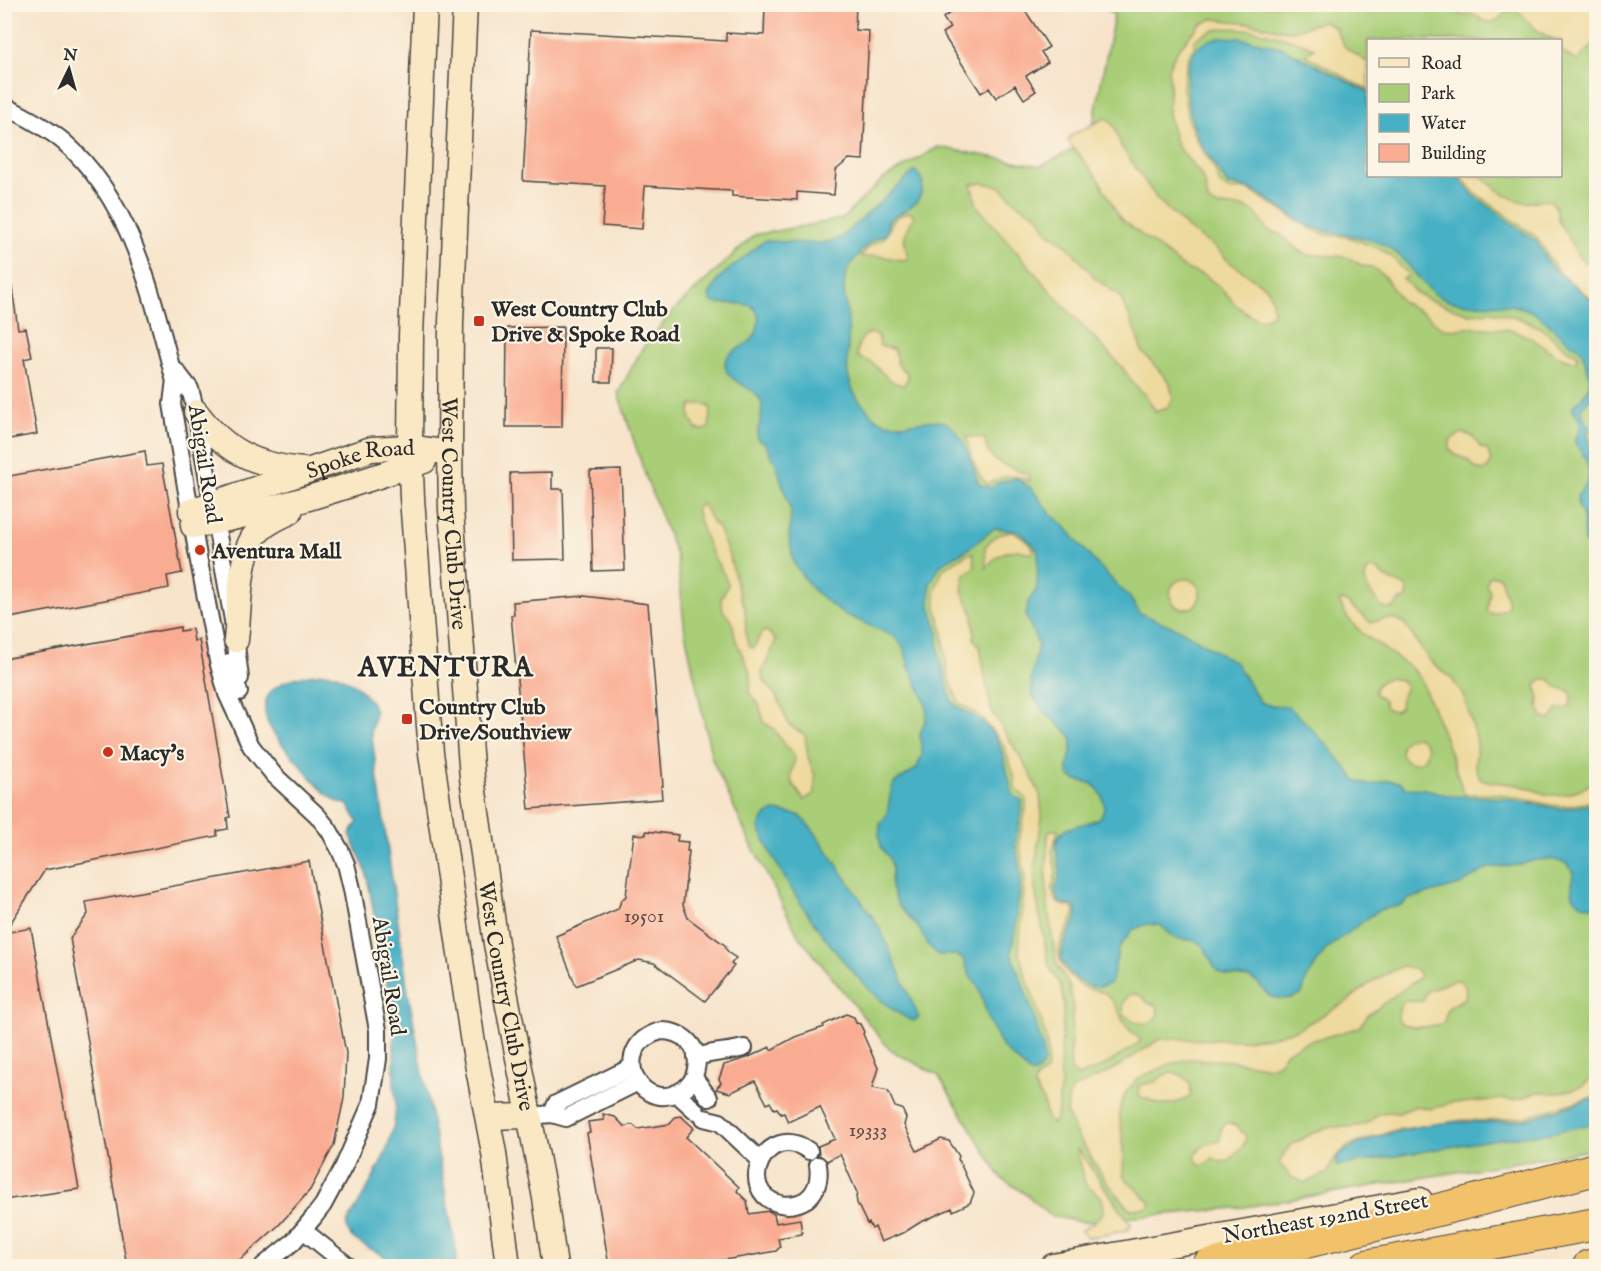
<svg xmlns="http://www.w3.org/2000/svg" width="1601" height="1271" font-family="'IM FELL English',serif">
  <rect width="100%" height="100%" fill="#fcf5e5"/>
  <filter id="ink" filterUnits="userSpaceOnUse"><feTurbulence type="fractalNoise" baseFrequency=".0167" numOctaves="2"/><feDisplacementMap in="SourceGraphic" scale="12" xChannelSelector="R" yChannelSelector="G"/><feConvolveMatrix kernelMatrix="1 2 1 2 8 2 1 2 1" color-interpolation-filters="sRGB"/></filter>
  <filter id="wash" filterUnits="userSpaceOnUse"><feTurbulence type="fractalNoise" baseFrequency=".008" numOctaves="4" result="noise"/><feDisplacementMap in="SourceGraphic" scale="24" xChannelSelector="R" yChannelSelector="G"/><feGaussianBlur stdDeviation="1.35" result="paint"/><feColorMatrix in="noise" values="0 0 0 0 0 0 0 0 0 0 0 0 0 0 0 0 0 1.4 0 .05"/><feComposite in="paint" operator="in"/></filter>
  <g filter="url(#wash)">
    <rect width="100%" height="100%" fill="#f7e4cb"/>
    <path fill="#a9ce77" stroke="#6a7c51" stroke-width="1.5" fill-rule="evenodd" d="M 1101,5 L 1596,5 L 1596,1149 L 1245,1207 L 1081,1222 L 1051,1216 L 1027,1195 L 1001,1178 L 938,1075 L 890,1050 L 798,935 L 749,840 L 712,759 L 685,632 L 677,558 L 646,477 L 618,393 L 642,349 L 672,312 L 754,235 L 842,219 L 883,179 L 938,147 L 1041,166 L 1090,141 L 1114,15 ZM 1368,40 L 1560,40 L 1560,176 L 1368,176 Z"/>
    <path fill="#eeda9e" stroke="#8c8264" stroke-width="1.5" d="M 1453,5 L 1487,5 L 1491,7 L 1493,5 L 1503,5 C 1507,17 1495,26 1482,20 C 1479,18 1478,16 1474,15 C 1469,12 1466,16 1460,15 Z
      M 1512,5 L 1596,5 L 1596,42 L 1577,61 L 1566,55 L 1561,49 L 1560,40 C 1541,40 1525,17 1512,5 Z
      M 1213,19 L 1249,23 L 1288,31 L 1293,31 L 1324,21 L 1335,28 L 1345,47 L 1368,63 L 1368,90 L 1305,55 L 1314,48 C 1282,35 1221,15 1194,41 L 1195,44 L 1188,58 L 1184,76 L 1183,88 L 1188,121 L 1196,140 L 1214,168 L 1220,184 L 1228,190 L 1247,189 L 1313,230 L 1327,235 L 1348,237 L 1380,249 L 1391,256 L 1409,275 L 1403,279 L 1416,293 L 1429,300 L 1470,314 L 1492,312 L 1516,317 L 1541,328 L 1569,351 L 1578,354 L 1576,362 L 1558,356 L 1531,338 L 1513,330 L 1471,327 L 1452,330 L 1442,328 L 1425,314 L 1402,302 L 1384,276 L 1372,267 L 1363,266 L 1349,258 L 1338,256 L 1308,255 L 1299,251 L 1280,234 L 1267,230 C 1248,197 1243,211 1213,205 L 1208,201 L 1206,188 L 1201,175 L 1177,146 L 1168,114 L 1170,82 L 1168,69 L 1176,52 L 1200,24 Z
      M 1105,118 L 1109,120 L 1115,128 L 1121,146 L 1157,199 L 1191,231 L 1217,249 L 1228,261 L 1268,289 L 1272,302 L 1273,314 L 1261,320 L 1251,316 L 1236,305 L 1224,291 L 1206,276 L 1186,269 L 1120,218 L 1099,180 L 1068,141 L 1072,135 Z
      M 1460,176 L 1481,176 C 1493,187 1507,199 1524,202 C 1533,204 1548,195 1554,205 C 1558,210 1557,217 1559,223 C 1561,227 1565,230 1567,234 C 1574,248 1577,265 1596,264 L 1596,302 C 1583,291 1562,278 1553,264 C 1546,255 1543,244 1535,236 L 1475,193 Z
      M 983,183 L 999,186 L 1018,204 L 1040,217 L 1047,232 L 1067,245 L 1096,279 L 1120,297 L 1131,320 L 1142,351 L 1170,383 L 1173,398 L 1168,407 L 1156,412 L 1146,396 L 1133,383 L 1122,367 L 1060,302 L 977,206 L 971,184 Z
      M 910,212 L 914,216 L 904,237 L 908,259 C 897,262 888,256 877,256 C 870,256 867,258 861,256 L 871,245 L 884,239 L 894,220 L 899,216 Z
      M 869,333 L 878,335 L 880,346 L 894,349 L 898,365 L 907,373 L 908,377 L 904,385 C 889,384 882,371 872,363 C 868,360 863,360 858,357 C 856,347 860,338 869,333 Z
      M 704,404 L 711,408 L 709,428 L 704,430 L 696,429 C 692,422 686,412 693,405 Z
      M 1462,433 L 1472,436 L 1481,448 L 1488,450 L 1491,462 L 1487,469 L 1483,471 L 1475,468 L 1468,460 L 1455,455 L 1449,448 L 1451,439 Z
      M 966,437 L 985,438 C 985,464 1008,465 1028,475 L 1030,481 C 1014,473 1003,475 988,484 C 974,475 972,452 966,437 Z
      M 703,504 L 712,522 L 718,528 L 730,558 L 740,597 L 745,607 L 746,637 L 749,646 L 754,648 L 760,635 L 764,631 L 768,632 L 776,640 L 762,672 L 763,679 L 778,699 L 789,725 L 805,735 L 808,757 L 815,776 L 815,793 L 804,800 L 792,783 L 791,775 L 795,758 L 792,752 L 786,747 L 773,728 L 764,723 L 759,704 L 749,692 L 751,678 L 748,667 L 736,641 L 732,621 L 723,611 L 721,599 L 728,585 C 725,574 720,568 715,559 C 708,548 699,521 696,508 Z
      M 1013,532 C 1023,536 1028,542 1034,550 L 1031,554 C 1014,545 997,553 986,568 L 985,547 C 992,537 1000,532 1013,532 Z
      M 973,553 L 975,567 L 965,574 L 962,591 L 973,614 L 974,639 L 980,647 L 991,710 L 1029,771 L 1040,795 L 1042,817 L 1035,866 L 1035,889 L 1049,966 L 1061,986 L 1064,1003 L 1060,1069 L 1061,1083 L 1057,1117 L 1052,1124 L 1047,1118 L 1043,1100 L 1034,1086 L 1036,1079 L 1046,1071 C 1056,1040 1024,982 1019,950 L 1025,877 L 1019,841 L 1026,810 L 1026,798 L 1015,788 L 1014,775 L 1003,744 L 979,715 L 959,703 L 948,676 L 942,628 L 936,607 L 935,590 L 943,569 L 967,554 Z
      M 1374,568 C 1380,572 1384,577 1390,580 C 1400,585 1410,583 1407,598 L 1399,601 L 1392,609 L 1382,608 C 1374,595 1359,585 1368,570 Z
      M 1490,576 L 1497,576 L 1500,578 L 1508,603 L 1507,608 L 1493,614 L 1487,611 L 1490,592 L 1486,584 Z
      M1170 594a15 15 0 1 1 30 0a15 15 0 1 1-30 0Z
      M 1342,600 L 1348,603 L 1371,623 L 1383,619 L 1394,619 L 1404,623 L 1429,660 L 1451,678 L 1464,697 L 1477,741 L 1475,765 L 1480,779 C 1493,783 1505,783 1518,785 C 1528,787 1536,791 1546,794 C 1564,798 1580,789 1596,782 L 1596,801 L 1566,806 L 1551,805 L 1500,794 L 1464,794 L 1444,735 L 1420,678 L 1411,668 L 1362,633 L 1347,617 L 1339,601 Z
      M 1389,678 L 1401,680 L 1406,687 L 1401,698 L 1400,708 L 1395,711 L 1389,710 L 1385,706 L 1384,700 L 1375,694 C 1374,685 1380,681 1389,678 Z
      M 1541,679 L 1549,679 L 1557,687 L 1569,691 L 1572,694 L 1570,707 L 1557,710 L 1552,718 L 1549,720 L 1542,717 L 1538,706 L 1539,699 L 1536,686 Z
      M1401 750a13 13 0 1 1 26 0a13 13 0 1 1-26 0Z
      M 1052,830 L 1058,830 L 1052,851 L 1056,873 L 1052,889 L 1054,898 L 1059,904 L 1071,907 L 1075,912 C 1073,922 1068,928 1063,937 C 1052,959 1066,976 1084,987 C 1091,991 1099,989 1106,994 C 1115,1000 1120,1017 1126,1026 C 1130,1031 1135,1035 1140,1039 L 1140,1042 C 1120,1056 1101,1070 1078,1076 L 1071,1070 L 1070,1054 L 1073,1007 L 1069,985 L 1056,963 L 1048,907 L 1046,878 L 1048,833 Z
      M 1402,966 L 1416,969 L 1420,977 L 1369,1014 L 1358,1028 L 1307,1042 L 1292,1049 L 1285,1053 L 1279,1063 L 1271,1067 L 1232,1061 L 1189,1059 L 1168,1065 L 1138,1078 L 1124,1095 L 1119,1112 L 1124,1149 L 1123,1176 L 1151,1203 L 1148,1208 L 1130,1209 L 1106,1181 L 1076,1134 L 1067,1114 L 1068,1099 L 1073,1089 L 1112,1070 L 1160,1039 L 1243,1040 L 1270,1037 L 1298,1029 L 1346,1002 L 1373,981 Z
      M 1454,980 C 1465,980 1467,988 1465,998 L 1448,1008 L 1444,1022 L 1441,1024 C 1431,1027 1413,1029 1403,1024 C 1394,1019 1399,1002 1408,1001 C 1414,1000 1417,1003 1423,1001 L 1427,991 Z
      M 1132,994 C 1142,994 1142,997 1148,1003 L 1157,1005 L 1158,1015 C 1149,1029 1136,1023 1124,1015 C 1122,1005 1123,998 1132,994 Z
      M 1172,1073 L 1182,1075 L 1190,1083 L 1191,1094 L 1189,1098 C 1177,1103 1159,1109 1149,1099 L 1143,1098 L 1139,1095 L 1139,1085 L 1155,1082 L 1165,1074 Z
      M 1596,1075 L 1596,1096 L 1525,1117 L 1486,1121 L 1463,1120 L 1395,1130 L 1348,1146 L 1334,1159 L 1327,1173 L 1305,1183 L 1290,1176 L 1279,1163 L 1285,1152 L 1291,1145 L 1313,1133 L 1329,1127 L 1351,1127 L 1362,1125 L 1371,1121 L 1376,1115 L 1386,1112 L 1399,1113 L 1416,1106 L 1431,1109 L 1452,1102 L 1460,1103 L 1503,1099 L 1512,1100 L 1524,1098 L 1535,1092 L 1559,1093 L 1581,1087 Z
      M 1230,1123 L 1235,1125 L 1246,1136 L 1245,1143 L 1229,1161 L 1221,1162 L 1213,1158 L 1204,1166 L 1198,1164 L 1195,1156 C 1203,1143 1207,1144 1220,1141 L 1221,1129 L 1225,1124 Z
      M 1077,1148 L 1125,1216 L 1131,1225 L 1129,1229 L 1105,1235 L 1087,1237 L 1081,1231 L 1102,1215 L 1104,1208 L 1102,1198 L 1085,1184 Z"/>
    <path fill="#46b0c5" stroke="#386e78" stroke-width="1.5" d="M 1221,37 L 1241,38 L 1281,47 L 1368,92 L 1368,176 L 1457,176 L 1473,195 L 1537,242 L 1549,265 L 1596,304 L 1596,383 L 1591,397 L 1581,408 L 1584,419 L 1590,427 L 1587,436 L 1590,442 L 1590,459 L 1596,469 L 1596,477 L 1588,493 L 1591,509 L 1587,516 L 1586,528 L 1593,542 L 1596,545 L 1596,555 L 1584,542 L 1583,516 L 1578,506 L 1577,497 L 1588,481 L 1589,472 L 1585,457 L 1575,443 L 1581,424 L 1572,407 C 1599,385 1589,376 1581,349 C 1560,340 1548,318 1526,309 C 1503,300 1463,310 1440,297 C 1420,286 1410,261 1391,249 C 1364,232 1336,237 1308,225 C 1279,212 1262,186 1228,185 C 1219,171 1209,157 1200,142 C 1188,120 1177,59 1203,43 C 1207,40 1215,39 1221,37 Z
      M 915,171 L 923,180 C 923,207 907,207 889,220 L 886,234 C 881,237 875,238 870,242 C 862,250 849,264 846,275 C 841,289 847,305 848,320 C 851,353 838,379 864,406 C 868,410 872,416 877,419 C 899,433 932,413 948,424 C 967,437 971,465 979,484 L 991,488 L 997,483 L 1016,478 L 1030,487 L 1052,515 L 1062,523 L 1092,559 L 1131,599 L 1139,613 L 1183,631 L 1236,663 L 1260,702 L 1272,706 L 1288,707 L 1301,718 L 1329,747 L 1357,781 L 1370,785 L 1389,780 L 1402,783 L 1405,788 L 1427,789 L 1450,796 L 1501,798 L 1560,809 L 1596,804 L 1596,907 C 1571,904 1570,896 1573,873 L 1568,864 L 1551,859 L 1536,860 L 1519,865 L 1488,868 L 1460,885 L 1409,899 L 1401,905 L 1379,910 L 1326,949 L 1306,980 L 1302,994 L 1292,998 L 1282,999 L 1269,996 L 1257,982 L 1249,978 L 1224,975 L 1216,970 L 1204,947 L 1196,941 L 1175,938 L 1160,925 L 1147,924 L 1132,930 L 1119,948 L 1111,983 C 1090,995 1070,977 1061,958 C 1062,952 1063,945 1066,939 C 1071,927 1080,921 1076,907 L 1060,903 C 1050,887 1060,886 1060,872 C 1060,860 1052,848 1059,836 C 1070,818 1111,831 1103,799 C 1101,793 1097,787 1092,784 C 1085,781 1077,781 1070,777 C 1063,763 1076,752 1071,736 L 1042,709 L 1032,695 L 1031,681 L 1038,644 L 1026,616 L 1028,602 L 1037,589 L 1038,550 L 1020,532 L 995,528 L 968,549 L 941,564 L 930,584 L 930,606 L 938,630 L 939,654 L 951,700 C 957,710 969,712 978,719 C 1006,739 1004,766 1013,795 L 1022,801 L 1022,811 L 1015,842 L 1021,877 L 1015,932 L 1011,952 L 1033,1013 L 1043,1049 L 1044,1061 L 1042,1067 L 1035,1073 L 1030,1073 L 1003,1048 L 989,1021 L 978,986 L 971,978 L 963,959 L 956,955 L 938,955 L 928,945 L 918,927 L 898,905 L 891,888 L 892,866 L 890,859 L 881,847 L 879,835 L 880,825 L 887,814 L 891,791 L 894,783 L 916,769 L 922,755 L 920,733 L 926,719 L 927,709 L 923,696 L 909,667 L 904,648 L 895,637 L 840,612 L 812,589 L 794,564 L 789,538 L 791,511 L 776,464 L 764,442 L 759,441 L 757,438 C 757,427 763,417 762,406 C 761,388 734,386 727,372 C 718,354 740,349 749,342 C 758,335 764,313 751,306 C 741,301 725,305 714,303 L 711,301 L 709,295 L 719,278 L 764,241 C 788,240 819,249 841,237 Z
      M 323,673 L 335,674 L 356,685 L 372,703 L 375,712 L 371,731 L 408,992 L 457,1255 L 455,1266 L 394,1266 C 384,1249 344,1245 347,1223 C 371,1183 404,1134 394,1086 L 394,1021 L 366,871 L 350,834 L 358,822 L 347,804 C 330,805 307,772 296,760 C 285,747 267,730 265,713 C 261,682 301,675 323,673 Z
      M 774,811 L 799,815 L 814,831 L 880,928 L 919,1018 L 913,1021 C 859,999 781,882 759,828 L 764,817 Z
      M 1596,1097 L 1596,1123 L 1549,1133 L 1491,1140 L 1336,1166 L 1337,1157 C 1364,1135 1431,1122 1465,1122 C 1485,1122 1506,1123 1526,1119 C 1549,1114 1573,1104 1596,1097 Z"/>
    <g id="blocks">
      <path fill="#f9ac91" d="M 765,4 L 856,4 L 855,30 L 869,31 L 863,160 L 849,159 L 836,170 L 834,195 L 797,192 L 797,200 L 732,196 L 732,191 L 645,186 L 642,229 L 602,226 L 605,186 L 523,181 L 531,30 L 726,41 L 726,33 L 764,35 Z
        M 950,4 L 1021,4 L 1049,47 L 1041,52 L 1048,62 L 1026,76 L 1036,91 L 1024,99 L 1015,85 L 996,98 L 989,88 L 981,93 L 942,33 L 950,28 L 943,18 L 954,10 Z
        M 4,287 L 12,287 L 18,329 L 26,328 L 32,357 L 24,359 L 37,434 L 4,440 Z
        M 563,327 L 562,427 L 506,427 L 507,328 Z
        M 596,348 L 612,348 L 611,382 L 596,382 Z
        M 145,451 L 147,466 L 162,464 L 182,573 L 167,576 L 169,588 L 4,619 L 4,477 Z
        M 621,470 L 625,570 L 593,571 L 590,471 Z
        M 552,472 L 552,489 L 563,489 L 565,559 L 512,560 L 510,473 Z
        M 584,596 L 648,604 L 663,786 L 661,786 L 662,799 L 529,809 L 511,615 L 514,615 L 513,602 Z
        M 180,627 L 180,631 L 192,629 L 194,641 L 199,640 L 230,817 L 227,818 L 228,829 L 217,831 L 217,836 L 45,870 L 4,933 L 4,659 Z
        M 646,831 L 678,835 L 677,841 L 688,842 L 687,851 L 689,851 L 683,905 L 688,918 L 726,946 L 725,948 L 730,954 L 736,958 L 731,964 L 734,966 L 705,1001 L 654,963 L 639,960 L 576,986 L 556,936 L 618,909 L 621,901 L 626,896 L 634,834 L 646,835 Z
        M 309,861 L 346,1053 L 344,1098 L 334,1145 L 310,1190 L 279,1225 L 241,1259 L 227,1266 L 127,1266 L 70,938 L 88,914 L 86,902 Z
        M 31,928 L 79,1189 L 4,1200 L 4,933 Z
        M 846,1014 L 854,1017 L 856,1023 L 860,1024 L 864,1032 L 863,1034 L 878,1068 L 872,1088 L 888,1091 L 895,1107 L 902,1109 L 906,1118 L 904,1125 L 917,1151 L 941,1139 L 949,1141 L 959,1156 L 958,1159 L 974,1193 L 970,1203 L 953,1211 L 952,1208 L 919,1223 L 905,1232 L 881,1242 L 875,1227 L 872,1229 L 869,1223 L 867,1224 L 857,1203 L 856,1196 L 858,1195 L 840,1154 L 827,1161 L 819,1155 L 818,1146 L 835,1139 L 820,1107 L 788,1122 L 784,1113 L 781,1114 L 777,1108 L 774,1109 L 770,1102 L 767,1104 L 755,1081 L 730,1093 L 716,1089 L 721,1083 L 719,1079 L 724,1065 L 747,1058 L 770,1047 L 771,1050 L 795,1037 L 824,1027 L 823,1025 Z
        M 603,1114 L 615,1117 L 624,1126 L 633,1125 L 638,1129 L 670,1124 L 675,1117 L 681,1116 L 694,1128 L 686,1137 L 739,1187 L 737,1191 L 747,1201 L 749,1214 L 769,1211 L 774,1214 L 776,1223 L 800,1219 L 802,1234 L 778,1238 L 780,1247 L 776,1251 L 743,1257 L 685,1266 L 609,1266 L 587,1133 L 590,1132 L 588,1122 L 604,1120 Z"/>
    </g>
  </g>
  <g filter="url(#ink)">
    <use href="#blocks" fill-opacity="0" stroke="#4a4743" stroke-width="1.5"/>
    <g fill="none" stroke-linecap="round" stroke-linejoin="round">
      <g stroke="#4a4743" stroke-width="20">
        <path id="street" d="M 4,106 C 25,116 46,127 64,142 C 135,204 153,302 177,389
          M 176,371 L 190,389 L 196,412 L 233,620 L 240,678
          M 175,379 L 172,404 L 197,551 L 218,661 L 227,694 L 251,746 L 274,775 L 317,815 L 329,830 L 340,850 L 346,864 L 352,889 L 378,1030 L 378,1059 L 371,1104 L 344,1166 L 323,1205 L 313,1218 L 293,1242 L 263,1266
          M 229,662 L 239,692
          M 661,1031 C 682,1031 701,1046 696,1069 C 694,1081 688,1088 677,1093 C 636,1111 609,1045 661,1031 Z
          M 696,1057 C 712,1052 728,1052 744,1048
          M 695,1079 L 709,1098
          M 676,1093 L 696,1111
          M 552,1114 L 556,1104 L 632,1067
          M 529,1116 L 552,1114 L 566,1118 L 638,1082
          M 704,1118 L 720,1122 L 760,1160
          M 809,1151 C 766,1119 733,1192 780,1204 C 789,1206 799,1204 807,1199 C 818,1190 820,1178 818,1165
          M 303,1230 L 348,1266"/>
      </g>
      <g stroke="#4a4743" stroke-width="27">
        <g id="secondary">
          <path d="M 425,4 L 411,336 L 410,447 L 412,498 L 431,753 L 472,1037 L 494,1153 L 508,1266"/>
          <path id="s1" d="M 465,4 L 451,322 L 450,453 L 451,510 L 472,778 L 496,944 L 545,1198 L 555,1266"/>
          <path d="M 196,412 C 226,452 254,465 303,470"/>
          <path id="s2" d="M 191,511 L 371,449 L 410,447 L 450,453"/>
          <path d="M 193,526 C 273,512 348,486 424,461"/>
          <path d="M 236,640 C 239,614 239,554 255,535 C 264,524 277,518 290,512"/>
          <path d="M 488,1117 L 529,1116"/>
          <path d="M 1053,1266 L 1420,1200"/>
        </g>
      </g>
      <g stroke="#4a4743" stroke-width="34">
        <path id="highway" d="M 1208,1266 L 1474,1201 L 1596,1169
          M 1366,1266 L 1596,1224
          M 1589,1266 L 1596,1265"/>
      </g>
      <use href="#street" stroke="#fff" stroke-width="16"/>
      <use href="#secondary" stroke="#fae7c3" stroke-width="24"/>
      <use href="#highway" stroke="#f2c26a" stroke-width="32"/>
    </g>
  </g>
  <g fill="#c8321e" stroke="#fcf5e5" stroke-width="2">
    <rect x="473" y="315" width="12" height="12" rx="3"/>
    <circle cx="200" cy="550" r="6"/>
    <rect x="401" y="713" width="12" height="12" rx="3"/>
    <circle cx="108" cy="752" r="6"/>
  </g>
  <g text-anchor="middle" stroke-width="4.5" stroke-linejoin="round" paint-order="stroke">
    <g font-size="20" fill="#5e4b44">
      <text x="644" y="922">19501</text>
      <text x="868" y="1136">19333</text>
    </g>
    <g font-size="22" font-weight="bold" fill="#2b2b2b" stroke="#fcf5e5" text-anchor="start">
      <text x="491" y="316">West Country Club<tspan x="491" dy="25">Drive &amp; Spoke Road</tspan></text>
      <text x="212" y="558">Aventura Mall</text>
      <text x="419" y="714">Country Club<tspan x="419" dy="25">Drive/Southview</tspan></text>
      <text x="120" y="760">Macy's</text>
    </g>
    <g font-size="22" fill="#2b2b2b" stroke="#fcf5e5">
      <text dy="8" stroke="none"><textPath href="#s2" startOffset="178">Spoke Road</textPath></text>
      <text transform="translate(206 464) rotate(81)" y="8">Abigail Road</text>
      <text dy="8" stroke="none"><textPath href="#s1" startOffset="510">West Country Club Drive</textPath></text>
      <text transform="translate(390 976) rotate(81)" y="8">Abigail Road</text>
      <text dy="8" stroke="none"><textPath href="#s1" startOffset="996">West Country Club Drive</textPath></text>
      <text transform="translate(1325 1217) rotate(-10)" y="8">Northeast 192nd Street</text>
    </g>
    <g font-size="28" font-weight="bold" letter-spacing="1.5" fill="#2b2b2b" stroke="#fcf5e5">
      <text x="446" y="676">AVENTURA</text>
    </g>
  </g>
  <rect width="1601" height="1271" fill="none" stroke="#fcf5e5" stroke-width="24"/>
  <rect x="1367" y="39" width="195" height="138" fill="#fcf5e5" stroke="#a8a49b" stroke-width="1.5"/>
  <rect x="1379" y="58" width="30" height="9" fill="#fae7c3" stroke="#a8a49b" stroke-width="1.5"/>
  <text x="1421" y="69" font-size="18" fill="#2b2b2b">Road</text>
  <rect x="1379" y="84" width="30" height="18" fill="#a9ce77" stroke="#a8a49b" stroke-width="1.5"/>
  <text x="1421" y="99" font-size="18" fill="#2b2b2b">Park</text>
  <rect x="1379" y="114" width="30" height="18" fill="#46b0c5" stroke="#a8a49b" stroke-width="1.5"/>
  <text x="1421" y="129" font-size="18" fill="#2b2b2b">Water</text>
  <rect x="1379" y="144" width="30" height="18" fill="#f9ac91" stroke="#a8a49b" stroke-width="1.5"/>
  <text x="1421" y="159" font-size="18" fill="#2b2b2b">Building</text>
  <g transform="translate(69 69) rotate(5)" stroke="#fcf5e5" stroke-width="4.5" paint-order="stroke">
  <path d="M0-4.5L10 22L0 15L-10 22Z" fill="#2b2b2b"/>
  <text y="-9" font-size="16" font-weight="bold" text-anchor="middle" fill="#2b2b2b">N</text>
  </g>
</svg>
